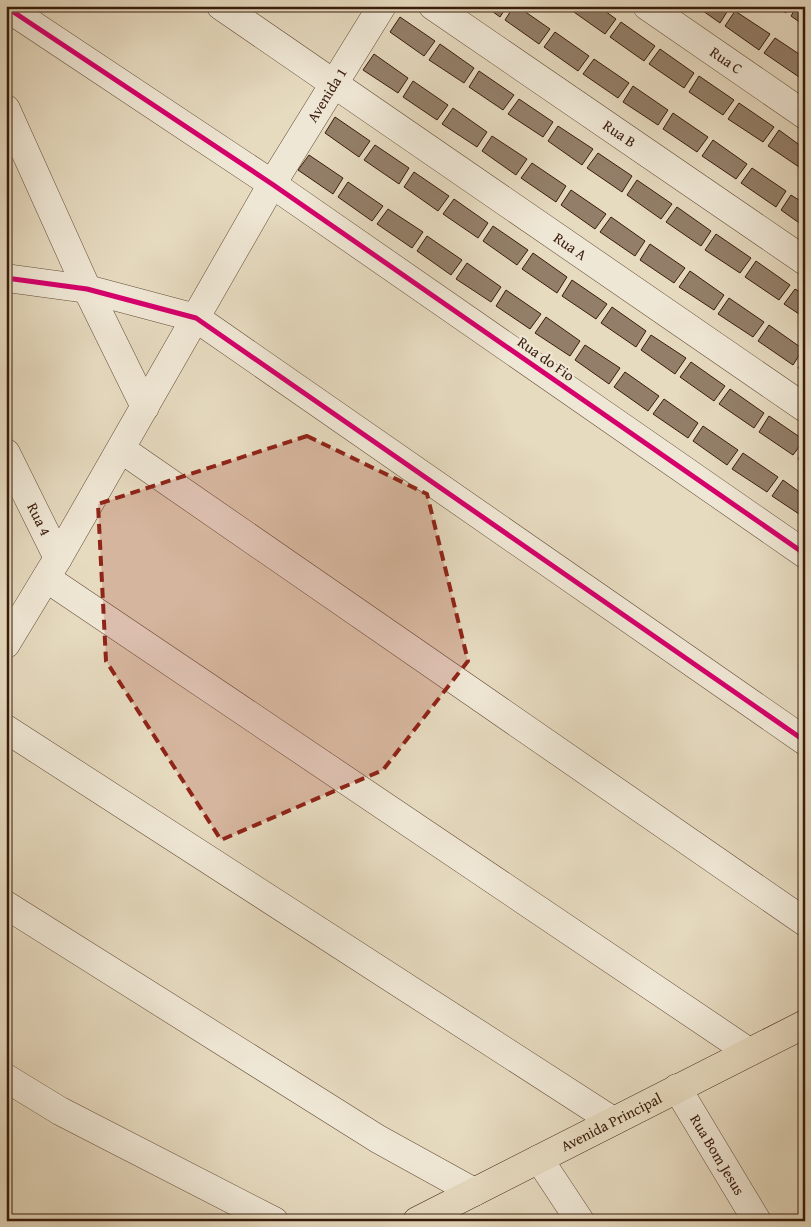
<svg xmlns="http://www.w3.org/2000/svg" width="811" height="1227" font-family="'Gentium Book Plus',serif">
  <rect width="100%" height="100%" fill="#e6dabf"/>
  <filter id="stains"><feTurbulence type="fractalNoise" baseFrequency=".004" numOctaves="4"/><feColorMatrix values="0 0 0 0 .2 0 0 0 0 .09 0 0 0 0 .02 0 0 0 .5 -.17"/></filter>
  <radialGradient id="worn" r=".72"><stop offset=".6" stop-color="#630" stop-opacity="0"/><stop offset="1" stop-color="#630" stop-opacity=".3"/></radialGradient>
  <path fill="#937f69" stroke="#391c0b" d="M 485,6 L 507,6 L 500,17 Z
    M 514,6 L 517,6 L 550,29 L 539,44 L 505,20 Z
    M 573,6 L 598,6 L 616,19 L 605,34 L 571,10 Z
    M 696,6 L 729,6 L 730,7 L 720,23 Z
    M 776,6 L 790,6 L 786,13 Z
    M 797,6 L 805,6 L 805,26 L 791,16 Z
    M 735,11 L 770,34 L 759,50 L 725,26 Z
    M 400,17 L 435,41 L 424,56 L 390,32 Z
    M 621,22 L 655,46 L 644,61 L 610,37 Z
    M 555,32 L 589,56 L 578,71 L 544,47 Z
    M 775,38 L 805,58 L 805,68 L 799,77 L 764,53 Z
    M 440,44 L 474,68 L 464,83 L 429,60 Z
    M 660,49 L 694,73 L 684,88 L 649,64 Z
    M 374,54 L 408,78 L 398,93 L 363,70 Z
    M 594,59 L 629,83 L 618,98 L 583,74 Z
    M 479,71 L 514,95 L 503,110 L 469,87 Z
    M 699,76 L 734,100 L 723,115 L 689,92 Z
    M 413,81 L 448,105 L 437,120 L 403,97 Z
    M 633,86 L 668,110 L 658,125 L 623,102 Z
    M 519,99 L 553,122 L 543,137 L 508,114 Z
    M 739,103 L 774,127 L 763,142 L 728,119 Z
    M 453,108 L 487,132 L 477,147 L 442,124 Z
    M 673,113 L 708,137 L 697,152 L 663,129 Z
    M 335,117 L 370,141 L 359,157 L 325,133 Z
    M 558,126 L 593,149 L 582,165 L 548,141 Z
    M 779,130 L 805,149 L 805,166 L 802,169 L 768,146 Z
    M 492,136 L 527,159 L 516,175 L 482,151 Z
    M 713,140 L 747,164 L 736,179 L 702,156 Z
    M 375,145 L 409,168 L 399,184 L 364,160 Z
    M 598,153 L 632,176 L 622,192 L 587,168 Z
    M 309,155 L 343,178 L 333,194 L 298,170 Z
    M 532,163 L 566,186 L 556,202 L 521,178 Z
    M 752,168 L 786,191 L 776,207 L 741,183 Z
    M 414,172 L 449,196 L 438,211 L 404,187 Z
    M 637,180 L 672,204 L 661,219 L 627,195 Z
    M 348,182 L 383,206 L 372,221 L 338,197 Z
    M 571,190 L 606,214 L 595,229 L 561,205 Z
    M 791,195 L 805,204 L 805,227 L 781,210 Z
    M 454,199 L 488,223 L 478,238 L 443,214 Z
    M 677,207 L 711,231 L 701,246 L 666,222 Z
    M 388,209 L 423,232 L 412,248 L 377,224 Z
    M 611,217 L 645,241 L 635,256 L 600,232 Z
    M 493,226 L 528,250 L 517,265 L 483,241 Z
    M 716,234 L 751,258 L 740,273 L 705,250 Z
    M 427,236 L 462,260 L 451,275 L 417,251 Z
    M 650,244 L 685,268 L 674,283 L 640,260 Z
    M 533,253 L 567,277 L 557,293 L 522,269 Z
    M 756,261 L 790,285 L 779,300 L 745,277 Z
    M 467,263 L 501,287 L 491,302 L 456,279 Z
    M 690,271 L 724,295 L 714,310 L 679,287 Z
    M 572,280 L 607,304 L 596,319 L 562,296 Z
    M 795,289 L 805,295 L 805,318 L 784,304 Z
    M 506,290 L 541,314 L 530,329 L 496,306 Z
    M 729,298 L 764,322 L 753,337 L 718,314 Z
    M 612,307 L 646,331 L 636,347 L 601,323 Z
    M 546,317 L 580,341 L 570,356 L 535,333 Z
    M 769,325 L 803,349 L 793,365 L 758,341 Z
    M 651,335 L 686,358 L 675,374 L 641,350 Z
    M 585,345 L 620,368 L 609,384 L 575,360 Z
    M 805,357 L 805,373 L 798,368 Z
    M 691,362 L 725,386 L 714,401 L 680,377 Z
    M 625,372 L 659,396 L 648,411 L 614,387 Z
    M 730,389 L 764,413 L 754,428 L 719,404 Z
    M 664,399 L 698,423 L 688,438 L 653,414 Z
    M 769,416 L 804,440 L 793,455 L 759,432 Z
    M 703,426 L 738,450 L 727,465 L 693,441 Z
    M 805,449 L 805,463 L 798,459 Z
    M 743,453 L 778,477 L 767,492 L 732,469 Z
    M 783,480 L 805,496 L 805,518 L 772,496 Z"/>
  <g fill="none" stroke-linecap="round" stroke-linejoin="round">
    <g stroke="#644c38" stroke-width="29">
      <g id="minor">
        <path id="s1" d="M 221,6 L 805,408"/>
        <path id="s2" d="M 433,6 L 805,261"/>
        <path id="s3" d="M 647,6 L 805,115"/>
        <path d="M 6,7 L 272,184 L 805,554"/>
        <path d="M 6,109 L 87,289 L 145,407"/>
        <path d="M 6,278 L 87,289 L 196,318 L 805,741"/>
        <path d="M 121,449 L 805,922"/>
        <path id="s4" d="M 6,453 L 58,558"/>
        <path d="M 46,578 L 749,1052"/>
        <path id="s5" d="M 6,644 L 58,558 L 272,184 L 382,6"/>
        <path d="M 6,729 L 613,1121"/>
        <path d="M 6,905 L 378,1139 L 474,1192"/>
        <path d="M 6,1078 L 60,1111 L 274,1221"/>
        <path id="s6" d="M 677,1088 L 757,1221"/>
        <path d="M 539,1159 L 580,1221"/>
      </g>
    </g>
    <g stroke="#391c0b" stroke-width="29">
      <g id="major">
        <path id="s7" d="M 417,1221 L 805,1024"/>
      </g>
    </g>
    <use href="#minor" stroke="#efe7d5" stroke-width="28"/>
    <use href="#major" stroke="#e6dabf" stroke-width="28"/>
    <g stroke="#efe7d5" stroke-width="8">
      <path id="cycleway" d="M 6,7 L 272,184 L 805,554
        M 6,278 L 87,289 L 196,318 L 805,741"/>
    </g>
    <use href="#cycleway" stroke="#d6006c" stroke-width="5"/>
  </g>
  <path fill="#8f2418" fill-opacity="0.2" stroke="#8f2418" stroke-width="4" stroke-dasharray="10 6" stroke-linejoin="round" d="M 307,436 L 427,494 L 468,661 L 383,770 L 221,840 L 106,661 L 98,504 Z"/>
  <g text-anchor="middle" stroke-width="4.5" stroke-linejoin="round" paint-order="stroke">
    <g font-size="15" fill="#391c0b" stroke="#efe7d5">
      <text dy="5" stroke="none"><textPath href="#s3" startOffset="96">Rua C</textPath></text>
      <text dy="5" stroke="none"><textPath href="#s5" startOffset="636">Avenida 1</textPath></text>
      <text dy="5" stroke="none"><textPath href="#s2" startOffset="226">Rua B</textPath></text>
      <text dy="5" stroke="none"><textPath href="#s1" startOffset="424">Rua A</textPath></text>
      <text transform="translate(546 359) rotate(35)" y="5">Rua do Fio</text>
      <text dy="5" stroke="none"><textPath href="#s4" startOffset="74">Rua 4</textPath></text>
      <text dy="5" stroke="none"><textPath href="#s7" startOffset="218">Avenida Principal</textPath></text>
      <text dy="5" stroke="none"><textPath href="#s6" startOffset="78">Rua Bom Jesus</textPath></text>
    </g>
  </g>
  <rect width="811" height="1227" fill="none" stroke="#e6dabf" stroke-width="25"/>
  <rect x="8" y="8" width="796" height="1212" fill="none" stroke="#391c0b" stroke-width="2.5"/>
  <rect x="12" y="12" width="786" height="1202" fill="none" stroke="#391c0b"/>
  <rect width="100%" height="100%" filter="url(#stains)"/>
  <rect width="100%" height="100%" fill="url(#worn)"/>
</svg>
